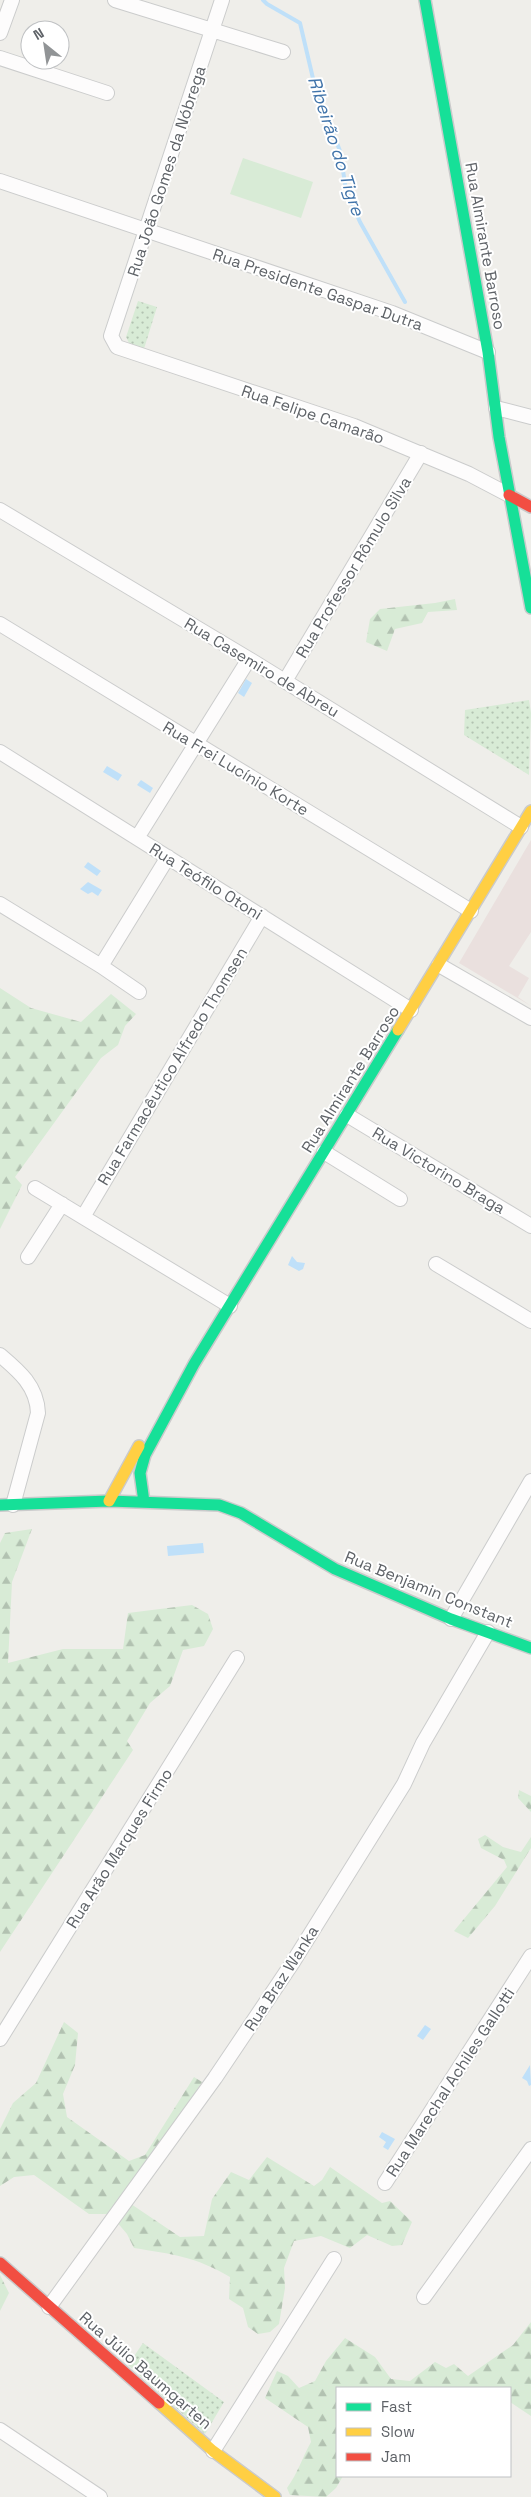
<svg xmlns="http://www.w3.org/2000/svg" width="531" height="2497" font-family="'Space Grotesk',sans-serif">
  <defs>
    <pattern id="forest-firs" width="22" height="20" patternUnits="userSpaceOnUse" patternTransform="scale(1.25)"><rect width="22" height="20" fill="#d8ebd6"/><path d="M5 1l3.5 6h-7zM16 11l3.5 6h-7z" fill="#b2c2b1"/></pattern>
    <pattern id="park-dots" width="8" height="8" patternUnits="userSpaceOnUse" patternTransform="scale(1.25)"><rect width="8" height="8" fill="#d8ebd6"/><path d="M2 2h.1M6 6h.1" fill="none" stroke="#b2c2b1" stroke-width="1.8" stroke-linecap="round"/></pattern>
  </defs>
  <rect width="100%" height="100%" fill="#efeeea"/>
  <path fill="#eae0de" d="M 531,840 L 531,932 L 509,966 L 529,978 L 518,997 L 531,1006 L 459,963 Z"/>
  <path fill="url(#forest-firs)" d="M 455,599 L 457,610 L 428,612 L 422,623 L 395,629 L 387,651 L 366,642 L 370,619 L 380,609 L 435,603 Z
    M 0,988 L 31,1008 L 81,1022 L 111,994 L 136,1014 L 125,1026 L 118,1045 L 101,1058 L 15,1177 L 22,1185 L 0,1229 Z
    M 32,1529 L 12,1582 L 8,1663 L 63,1649 L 123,1649 L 128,1613 L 192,1605 L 208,1614 L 213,1629 L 204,1646 L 183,1650 L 170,1686 L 150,1703 L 127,1741 L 133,1750 L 0,1952 L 0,1543 L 5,1533 Z
    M 519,1790 L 531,1796 L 531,1812 L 518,1798 Z
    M 485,1835 L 503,1847 L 521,1852 L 531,1837 L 531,1848 L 495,1906 L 468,1938 L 454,1931 L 507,1867 L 504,1860 L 481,1848 L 478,1839 Z
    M 64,2022 L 78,2033 L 75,2065 L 63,2094 L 67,2117 L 129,2161 L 145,2155 L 194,2077 L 202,2082 L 149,2162 L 109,2214 L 89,2214 L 34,2175 L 14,2177 L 0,2186 L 0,2129 L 13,2103 L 36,2083 Z
    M 267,2157 L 314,2186 L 322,2180 L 330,2167 L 382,2203 L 390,2201 L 412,2222 L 402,2245 L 392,2246 L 367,2235 L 350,2248 L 321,2236 L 294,2241 L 284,2268 L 285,2288 L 279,2324 L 270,2332 L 258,2334 L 248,2327 L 243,2308 L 229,2299 L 230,2277 C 197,2257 171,2254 134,2248 L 127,2234 L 116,2221 L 131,2204 L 180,2237 L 204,2236 L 212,2199 L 231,2172 L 249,2180 Z
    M 0,2275 L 9,2293 L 0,2311 Z
    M 531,2322 L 531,2416 L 510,2402 L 510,2388 L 337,2388 L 337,2476 L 343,2476 L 336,2488 L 326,2497 L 290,2495 L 287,2488 C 298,2473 302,2458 311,2442 L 308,2427 L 265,2398 L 277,2371 L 288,2376 L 299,2388 L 315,2381 L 326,2361 L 345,2338 L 375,2357 L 391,2379 L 410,2381 L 435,2362 L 446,2368 L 454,2364 L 468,2376 L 513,2345 Z"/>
  <path fill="url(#park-dots)" d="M 138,301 L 157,307 L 143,352 L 130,345 L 126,337 Z
    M 529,700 L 531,713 L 529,775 L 464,735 L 465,710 Z
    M 143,2343 L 224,2402 L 205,2434 L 128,2365 Z"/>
  <path fill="#d8ebd6" d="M 243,158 L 313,182 L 301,218 L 230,194 Z"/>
  <path fill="#bfe0f9" d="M 246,679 L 252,683 L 244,697 L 238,693 Z
    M 107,766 L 122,775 L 118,781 L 103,772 Z
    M 141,780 L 153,788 L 150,793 L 137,785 Z
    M 88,862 L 101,871 L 97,876 L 84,867 Z
    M 88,882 L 102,890 L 98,896 L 92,892 L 88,894 L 80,889 Z
    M 292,1256 L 297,1262 L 305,1263 L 303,1269 L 299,1271 L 288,1265 Z
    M 203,1543 L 204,1553 L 168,1556 L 167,1546 Z
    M 425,2025 L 431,2029 L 423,2040 L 417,2036 Z
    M 530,2065 L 531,2085 L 529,2086 L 527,2081 L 522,2078 Z
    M 382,2132 L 395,2139 L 388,2150 L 383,2147 L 386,2142 L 379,2137 Z"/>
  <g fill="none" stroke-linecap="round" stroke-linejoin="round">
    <path stroke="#bfe0f9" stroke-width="4" d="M 263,0 L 267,4 L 300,23 L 315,87 L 340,151 L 346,190 L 360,222 L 405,302"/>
    <g stroke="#cbcccc" stroke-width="16">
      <path id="street" d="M 115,0 L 283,52
        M 222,0 L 111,336 L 117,347 L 354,426 L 469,474 L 509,495
        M 0,33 L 12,0
        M 0,58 L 107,93
        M 0,181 L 392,313 L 488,352
        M 496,408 L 531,417
        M 0,510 L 249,659 L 521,827
        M 0,624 L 471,911
        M 285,681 L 421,453
        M 0,752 L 411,1010
        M 137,838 L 249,659
        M 0,904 L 101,966 L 168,857
        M 439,965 L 531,1018
        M 101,966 L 139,992
        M 347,1115 L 531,1226
        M 324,1152 L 400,1199
        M 35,1188 L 230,1306
        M 83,1217 L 262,916
        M 28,1257 L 62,1204
        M 436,1264 L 531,1321
        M 0,1355 C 19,1371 37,1386 38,1413 L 13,1505
        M 451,1619 L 531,1481
        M 0,2039 L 237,1658
        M 385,2183 L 531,1956
        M 424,2297 L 531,2149
        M 49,2307 L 215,2078 L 293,1962 L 404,1784 L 423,1743 L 488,1632
        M 0,2430 L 100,2497
        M 213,2451 L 334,2259"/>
    </g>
    <g stroke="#cacacb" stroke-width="14">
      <path id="fast" d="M 425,0 L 488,352 L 499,437 L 531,608
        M 144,1502 L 140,1473 L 145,1455 L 194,1364 L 398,1030
        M 0,1505 L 109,1501 L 219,1505 L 241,1513 L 335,1569 L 451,1619 L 531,1648"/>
    </g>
    <g stroke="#cacacb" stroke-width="14">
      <path id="slow" d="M 398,1030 L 531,811
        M 109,1501 L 139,1446
        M 159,2403 L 213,2451 L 275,2497"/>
    </g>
    <g stroke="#cacacb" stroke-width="14">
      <path id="jam" d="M 509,495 L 531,507
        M 0,2263 L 159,2403"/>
    </g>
    <use href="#street" stroke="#fdfcfc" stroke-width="14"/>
    <use href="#fast" stroke="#16e098" stroke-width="11"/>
    <use href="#slow" stroke="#ffcf43" stroke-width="11"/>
    <use href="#jam" stroke="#f24e42" stroke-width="11"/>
  </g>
  <g text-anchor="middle" stroke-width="4" stroke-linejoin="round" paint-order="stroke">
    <g font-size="16" fill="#5f6368" stroke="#fff">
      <text transform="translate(166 171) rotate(-72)" y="6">Rua João Gomes da Nóbrega</text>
      <text transform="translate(486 246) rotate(80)" y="6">Rua Almirante Barroso</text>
      <text transform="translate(318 289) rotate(19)" y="6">Rua Presidente Gaspar Dutra</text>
      <text transform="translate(313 414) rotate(19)" y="6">Rua Felipe Camarão</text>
      <text transform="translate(353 567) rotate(-59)" y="6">Rua Professor Rômulo Silva</text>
      <text transform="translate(262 667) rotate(31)" y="6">Rua Casemiro de Abreu</text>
      <text transform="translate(236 768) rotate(31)" y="6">Rua Frei Lucínio Korte</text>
      <text transform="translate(206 881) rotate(32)" y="6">Rua Teófilo Otoni</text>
      <text transform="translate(172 1066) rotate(-59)" y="6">Rua Farmacêutico Alfredo Thomsen</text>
      <text transform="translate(350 1079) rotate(-58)" y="6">Rua Almirante Barroso</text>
      <text transform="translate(439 1170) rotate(31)" y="6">Rua Victorino Braga</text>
      <text transform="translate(429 1589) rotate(22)" y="6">Rua Benjamin Constant</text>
      <text transform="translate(119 1848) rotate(-58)" y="6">Rua Arão Marques Firmo</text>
      <text transform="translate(281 1978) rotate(-57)" y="6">Rua Braz Wanka</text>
      <text transform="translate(450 2082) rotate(-57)" y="6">Rua Marechal Achiles Gallotti</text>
      <text transform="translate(146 2370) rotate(41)" y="6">Rua Júlio Baumgarten</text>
    </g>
    <g font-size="18" font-style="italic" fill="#4174aa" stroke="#fff">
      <text transform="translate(336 146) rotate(72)" y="6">Ribeirão do Tigre</text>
    </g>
  </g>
  <rect x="336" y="2387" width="175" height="90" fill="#ffffff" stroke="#bfc1c3"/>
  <rect x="346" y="2403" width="25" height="8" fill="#16e098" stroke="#bfc1c3"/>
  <text x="381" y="2412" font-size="15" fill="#5f6368">Fast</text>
  <rect x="346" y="2428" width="25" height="8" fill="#ffcf43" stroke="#bfc1c3"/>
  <text x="381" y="2437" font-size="15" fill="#5f6368">Slow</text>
  <rect x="346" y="2453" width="25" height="8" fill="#f24e42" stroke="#bfc1c3"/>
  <text x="381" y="2462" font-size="15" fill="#5f6368">Jam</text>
  <g transform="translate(45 45) rotate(330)"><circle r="24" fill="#ffffff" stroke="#bfc1c3"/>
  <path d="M0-4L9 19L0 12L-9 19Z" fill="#919496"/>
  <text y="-8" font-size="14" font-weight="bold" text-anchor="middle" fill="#5f6368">N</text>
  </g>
</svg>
